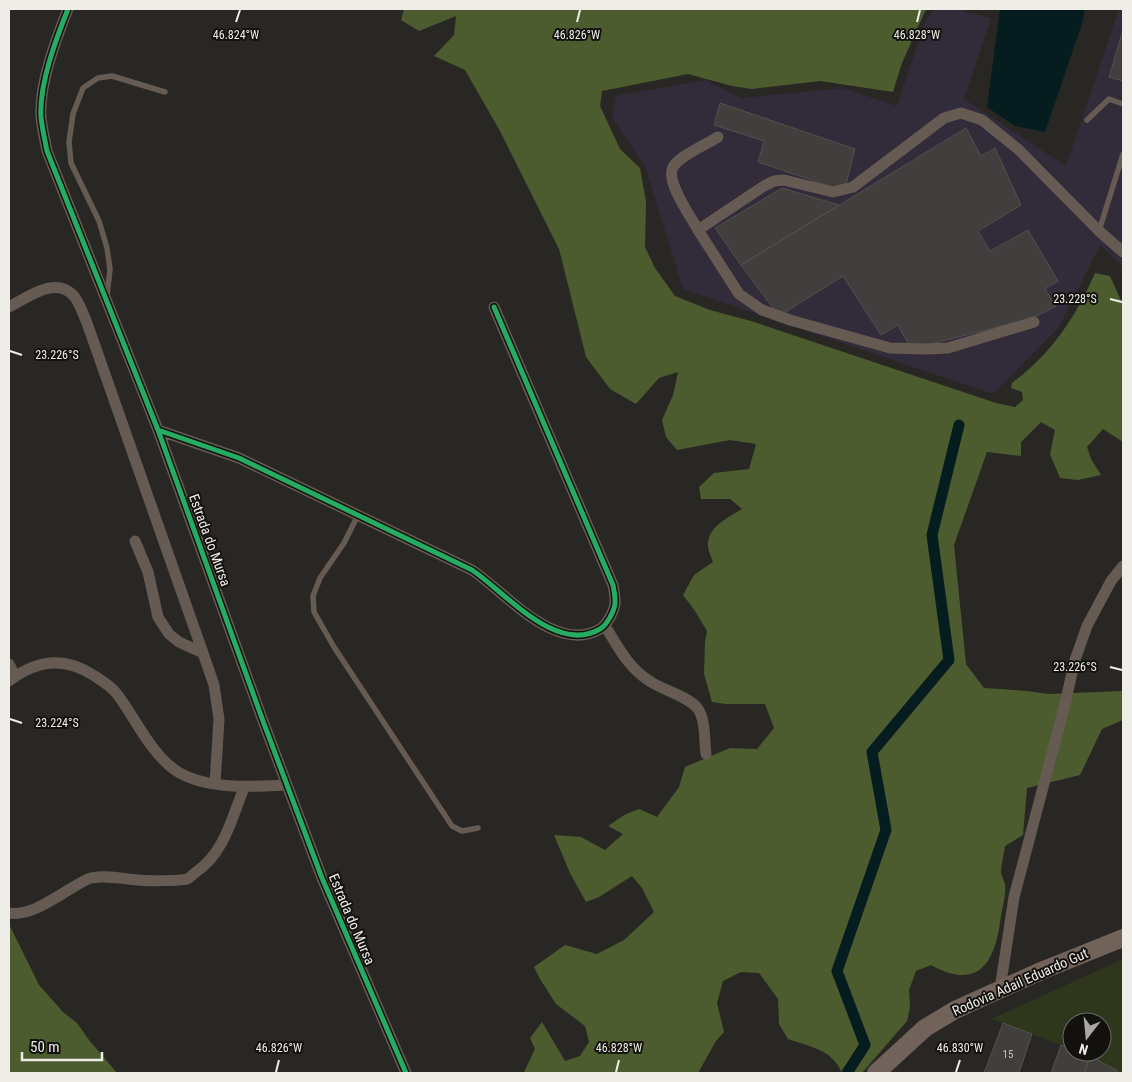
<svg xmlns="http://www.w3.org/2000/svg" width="1132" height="1082" font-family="'Roboto Condensed',sans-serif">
  <rect width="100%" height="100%" fill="#292724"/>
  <path fill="#312b3a" d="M 934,9 L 964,9 L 963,11 L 991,18 L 964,99 L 1066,166 L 1119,9 L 1123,9 L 1123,267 L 1100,245 L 1059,327 L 993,394 L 683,289 L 645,166 L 612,118 L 616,96 L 705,80 L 742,98 L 843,88 L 897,106 L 925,22 Z"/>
  <path fill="#2e371c" d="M 1123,959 L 1123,1073 L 1080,1052 L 1102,1052 L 1102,1022 L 1072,1022 L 1072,1049 L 991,1019 Z"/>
  <path fill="#4c5c2e" d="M 404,9 L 926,9 L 902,63 L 893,92 L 820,81 L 752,89 L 732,86 L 688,74 L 602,91 L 600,106 L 620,149 L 640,168 L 646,202 L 645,247 L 655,268 L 675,296 L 710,310 L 751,321 L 996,403 L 1015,407 L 1023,400 L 1022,392 L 1011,388 L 1012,383 C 1052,353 1075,318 1095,273 L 1110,276 L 1123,305 L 1123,442 L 1103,429 L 1087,447 L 1091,459 L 1101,475 L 1078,480 L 1060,478 L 1050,454 L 1055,430 L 1041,422 L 1021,442 L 1021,456 L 987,452 L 954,545 L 966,664 L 984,688 L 1027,691 L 1048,694 L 1123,691 L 1123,720 L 1102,729 L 1080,775 L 1027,788 L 1023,835 L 1005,846 C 1004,854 1001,865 1001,873 C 1002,877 1004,880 1005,884 C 1006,894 1003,906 1001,915 C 996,961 980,992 931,965 L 916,971 L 909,990 L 910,1007 L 907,1021 L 862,1073 L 842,1073 C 832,1049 810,1047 788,1039 L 779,1024 L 778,999 L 759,973 L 741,972 L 723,981 L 717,1003 L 724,1032 L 716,1041 L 698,1073 L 524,1072 L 535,1049 L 530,1038 L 542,1022 L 565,1061 L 580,1056 L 589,1042 L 585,1026 L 556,1004 L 540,979 L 534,967 L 565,945 L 597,954 L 624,940 L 654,912 L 642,888 L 632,876 L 599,897 L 586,902 L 570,873 L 554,835 L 581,837 L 605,850 L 623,834 L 608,826 L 626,814 L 639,809 L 657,817 L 679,787 L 685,767 L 730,748 L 757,749 L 774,728 L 765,704 L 726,704 L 712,702 L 704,674 L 705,642 L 707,631 L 695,611 L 683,595 L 694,575 L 713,562 C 711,556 707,549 708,543 C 709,526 729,517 742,509 L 730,499 L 701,499 L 699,487 L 714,473 L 749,469 L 756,444 L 730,440 L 677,450 L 666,437 L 662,420 L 673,395 L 678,372 L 659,378 L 636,404 L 610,389 L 586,357 L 559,249 L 500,131 L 465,70 L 434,56 L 454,35 L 456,16 L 419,31 L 401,20 Z
    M 9,924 L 39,985 L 64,1013 L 77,1023 L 89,1040 L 117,1073 L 9,1073 Z"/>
  <path fill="#061d1f" d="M 1000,9 L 1085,9 L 1082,24 L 1045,132 L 1015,126 L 987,107 Z"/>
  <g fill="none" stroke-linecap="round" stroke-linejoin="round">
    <path stroke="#061d1f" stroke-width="11" d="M 847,1073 L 865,1045 L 837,971 L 886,830 L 872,752 L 949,660 L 932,535 L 959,425"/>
  </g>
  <path fill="#413f3d" stroke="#53504e" d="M 1123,30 L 1123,81 L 1109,77 Z
    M 720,103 L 855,149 L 844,191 L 758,162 L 764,141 L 714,125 Z
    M 966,128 L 981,156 L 995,148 L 1021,205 L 978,231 L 990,251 L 1028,230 L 1058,281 L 1045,289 L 1056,306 L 1033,318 L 911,349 L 898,325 L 881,335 L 843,276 L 779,316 L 741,265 Z
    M 782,188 L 839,205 L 741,265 L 715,228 Z
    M 1003,1023 L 1032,1034 L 1019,1073 L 984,1073 Z
    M 1061,1045 L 1072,1049 L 1072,1052 L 1080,1052 L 1090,1056 L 1084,1073 L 1051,1073 Z
    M 1090,1056 L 1118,1071 L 1118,1073 L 1084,1073 Z"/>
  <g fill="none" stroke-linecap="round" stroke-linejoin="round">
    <path stroke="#665b53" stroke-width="5.5" d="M 1087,120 L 1109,99 L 1123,104
      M 1099,231 L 1123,154
      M 107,296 L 110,269 L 107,248 L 99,221 L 71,163 L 69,142 L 73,114 L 83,88 L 98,78 L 112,76 L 165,92
      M 358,515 L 344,543 L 320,578 L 313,596 L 314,612 L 334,647 L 452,826 L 462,831 L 478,828"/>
    <path stroke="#665b53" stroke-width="11" d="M 68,9 C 56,39 39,84 41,117 C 42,128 45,140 47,151 L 158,430 L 263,721 L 322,878 L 406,1073
      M 718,137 C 707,144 679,156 673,167 C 665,181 691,217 698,230 L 764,186 L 774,181 L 784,180 L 833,192 L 853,187 L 944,118 L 961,113 L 982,120 L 1019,150 L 1099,231 L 1123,252
      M 698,230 L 739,294 L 762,310 L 790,320 L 890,348 L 925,349 L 948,348 L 1034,322
      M 9,307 C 27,298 54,276 73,295 C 79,301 83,314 87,323 L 203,653
      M 158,430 L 239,458 L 472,570 C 505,592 556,655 600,629 C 607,625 616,609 615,600 C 615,595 614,590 613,585 L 494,307
      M 135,541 L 148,572 L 158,617 L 169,634 L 179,642 L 203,653 L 214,685 L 219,719 L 215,784
      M 605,626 C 618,647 629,669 651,682 C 663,690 690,697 698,709 C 706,721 704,740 706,754
      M 9,664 L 15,676
      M 9,681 C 36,660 64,656 93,675 C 101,680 111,686 117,694 C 136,719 149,751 175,770 C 204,790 253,787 287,785
      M 9,913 C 35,917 64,890 88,879 C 100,874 124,879 137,880 C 145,881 180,881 187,879 C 190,878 193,874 196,872 C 224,854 232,817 244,788
      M 1000,989 L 1014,897 L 1064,708 L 1075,660 L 1087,626 L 1111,581 L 1123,566"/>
    <path stroke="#716359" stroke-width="18" d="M 876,1073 L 925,1028 L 955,1010 L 1041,971 L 1123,938"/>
    <g stroke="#13110e" stroke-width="8">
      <path id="cycleway" d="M 68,9 C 56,39 39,84 41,117 C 42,128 45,140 47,151 L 158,430 L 263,721 L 322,878 L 406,1073
        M 158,430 L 239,458 L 472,570 C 505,592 556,655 600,629 C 607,625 616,609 615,600 C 615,595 614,590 613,585 L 494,307"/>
    </g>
    <use href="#cycleway" stroke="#26ab63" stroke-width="5"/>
  </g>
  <path fill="none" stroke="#efede8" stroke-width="2" d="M 236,22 L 240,10M 577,22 L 580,10M 917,22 L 920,10M 1110,299 L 1122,302M 10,351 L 22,355M 1110,667 L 1122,670M 10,719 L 22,723M 276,1072 L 279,1060M 616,1072 L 619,1060M 956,1072 L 960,1060"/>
  <g text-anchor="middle" stroke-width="4" stroke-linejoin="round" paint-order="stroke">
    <g font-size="11" fill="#c4c2bd">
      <text x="1008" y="1058">15</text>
    </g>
    <g font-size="14" fill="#efede8" stroke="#13110e">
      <text transform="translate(210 540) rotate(70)" y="5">Estrada do Mursa</text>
      <text transform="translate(352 919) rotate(67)" y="5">Estrada do Mursa</text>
      <text transform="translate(1020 982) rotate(-24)" y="5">Rodovia Adail Eduardo Gut</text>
    </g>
  </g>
  <g font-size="12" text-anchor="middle" fill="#efede8" stroke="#13110e" stroke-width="4" stroke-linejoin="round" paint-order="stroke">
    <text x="236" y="39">46.824°W</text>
    <text x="577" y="39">46.826°W</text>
    <text x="917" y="39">46.828°W</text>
    <text x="1075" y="303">23.228°S</text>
    <text x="57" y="359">23.226°S</text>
    <text x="1075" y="671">23.226°S</text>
    <text x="57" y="727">23.224°S</text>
    <text x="279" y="1052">46.826°W</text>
    <text x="619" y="1052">46.828°W</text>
    <text x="960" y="1052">46.830°W</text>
  </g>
  <rect width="1132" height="1082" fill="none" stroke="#efede8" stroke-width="20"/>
  <g transform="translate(1087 1037) rotate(196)"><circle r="24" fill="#13110e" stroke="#6b6965"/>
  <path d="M0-4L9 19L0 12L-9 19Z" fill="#aaa8a3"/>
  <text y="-8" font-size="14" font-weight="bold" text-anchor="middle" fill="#efede8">N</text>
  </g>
  <path d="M22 1052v8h80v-8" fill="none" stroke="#efede8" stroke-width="2.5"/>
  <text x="30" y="1052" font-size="15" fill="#efede8" stroke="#13110e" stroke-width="4" paint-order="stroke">50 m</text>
</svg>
